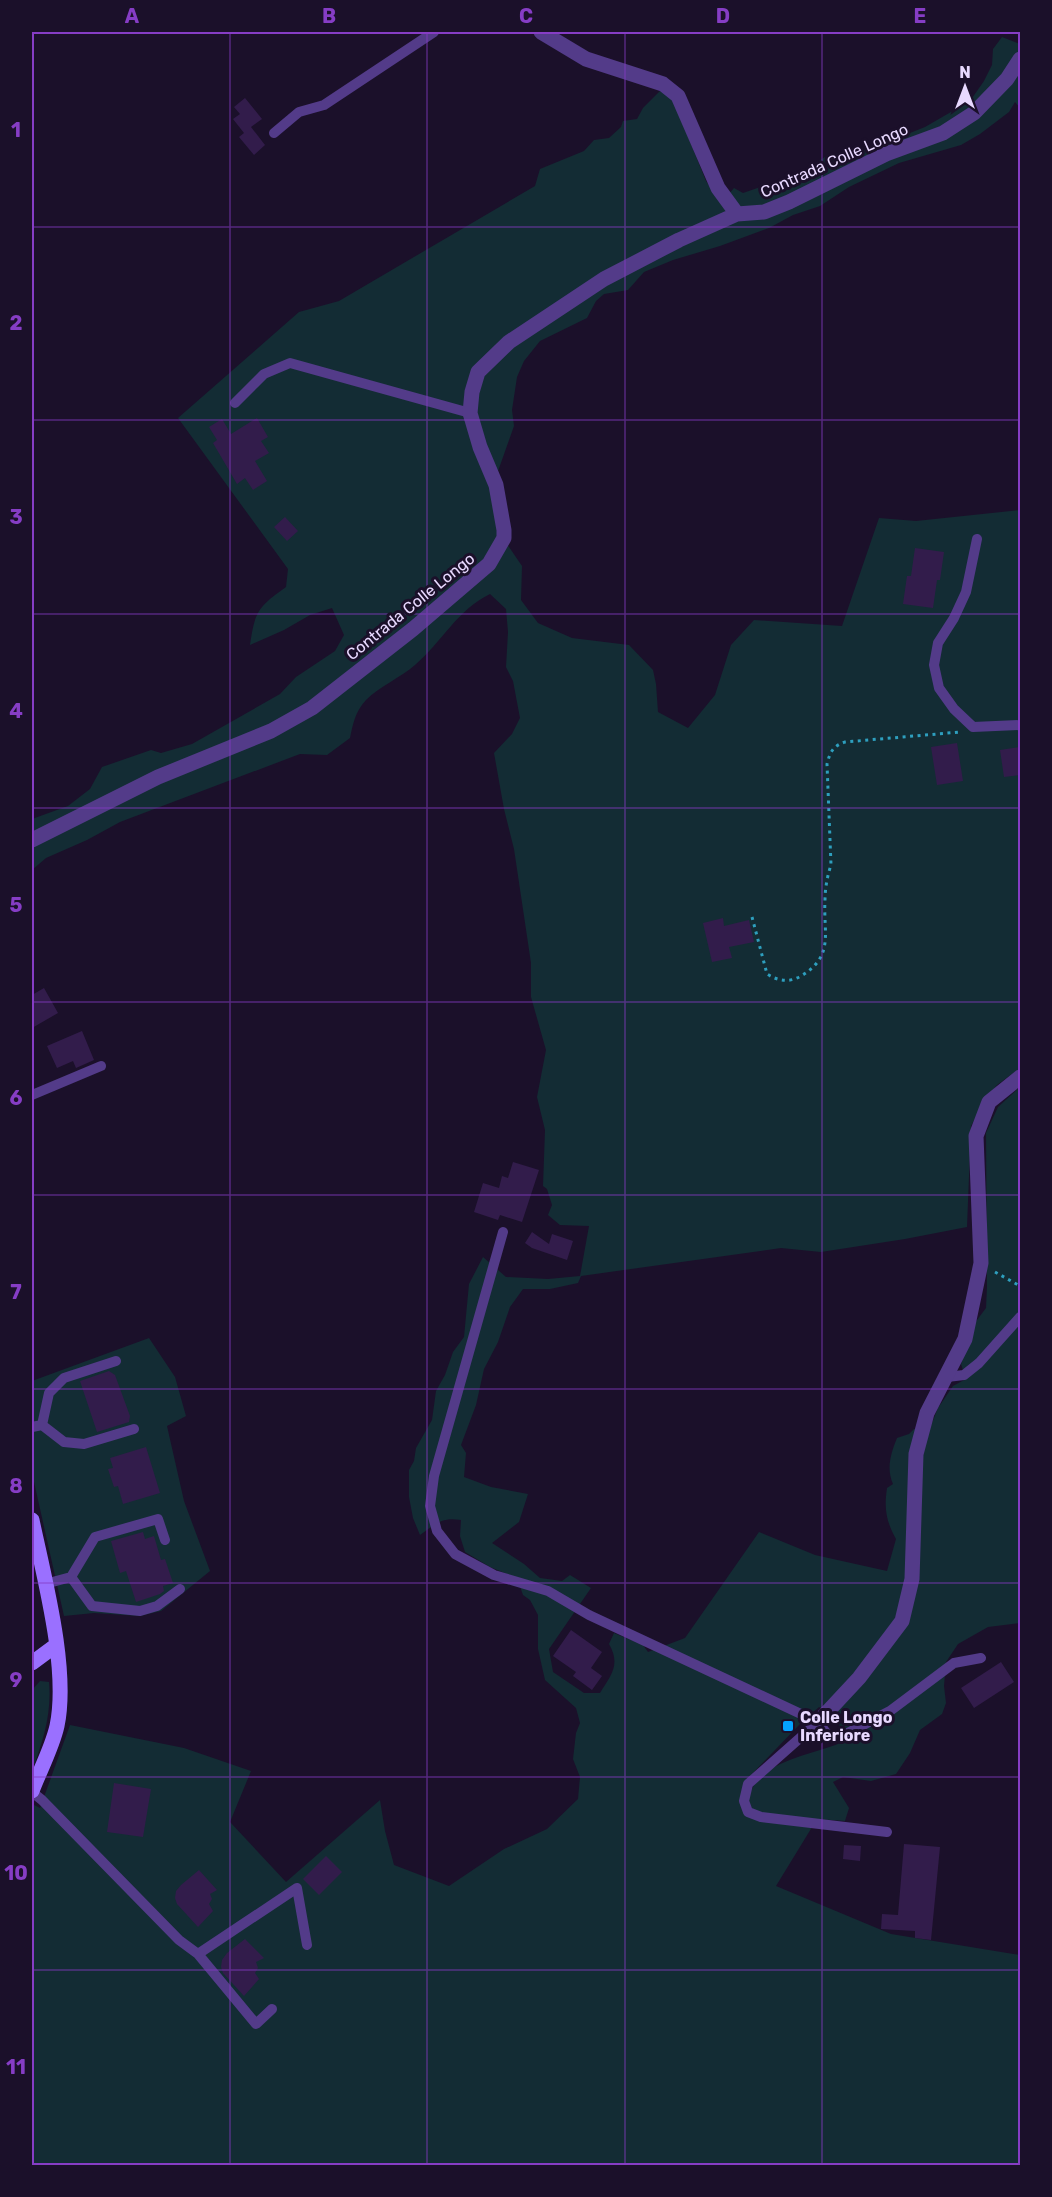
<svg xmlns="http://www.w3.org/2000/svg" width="1052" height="2197" font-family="Rubik,sans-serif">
  <rect width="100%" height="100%" fill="#1b102a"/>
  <path fill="#132c34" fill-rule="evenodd" d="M 1002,37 L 1020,44 L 1020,108 L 1015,102 L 1009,112 L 980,134 L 961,145 L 899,163 L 849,187 L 820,206 L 793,215 L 769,228 L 720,246 L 673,260 L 644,272 L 628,290 L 604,294 L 596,301 L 587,318 L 540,341 L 524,361 L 517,377 L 512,410 L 514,426 L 497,474 L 507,544 L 522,566 L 521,600 L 538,623 L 572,638 L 629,645 L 653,670 L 656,684 L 658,712 L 688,728 L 715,695 L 731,645 L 754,620 L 842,626 L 879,518 L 916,521 L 1020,510 L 1020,1068 L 997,1085 L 985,1100 L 971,1126 L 967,1227 L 905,1239 L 821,1252 L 781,1248 L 581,1276 L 578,1283 L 550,1289 L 523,1289 L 510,1307 L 498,1342 L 484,1369 L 476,1405 L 461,1445 L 466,1453 L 464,1477 L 491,1487 L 528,1494 L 519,1522 L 492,1543 L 524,1564 L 540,1578 L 562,1581 L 570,1575 L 591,1588 L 549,1649 L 553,1672 L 584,1693 L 600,1693 C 611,1675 621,1665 609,1644 L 614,1633 L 643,1645 L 648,1652 L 685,1638 L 759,1532 L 815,1555 L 887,1571 L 896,1539 C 886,1521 884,1509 887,1488 L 893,1484 C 886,1468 891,1453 897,1438 L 909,1434 L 914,1429 L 929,1430 L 938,1408 L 953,1386 L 966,1379 L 961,1364 L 974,1324 L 986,1308 L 987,1287 L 986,1133 L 998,1107 L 1020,1087 L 1020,1623 L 988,1627 L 958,1644 L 946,1662 L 944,1686 L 946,1703 L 942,1714 L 920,1730 L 910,1753 L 896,1774 L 871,1781 L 843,1777 L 833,1782 L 849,1808 L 845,1821 L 817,1819 L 776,1886 L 891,1934 L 1020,1955 L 1020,2165 L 32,2165 L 32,1804 L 40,1808 L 70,1725 L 184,1748 L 251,1771 L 230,1822 L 286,1882 L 380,1800 L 385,1831 L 394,1865 L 449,1886 L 504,1849 L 547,1829 L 578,1799 L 580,1777 L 573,1759 L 576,1733 L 580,1723 L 576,1708 L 545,1680 L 538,1649 L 538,1615 L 530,1600 L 523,1595 L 517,1578 L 490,1567 L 465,1552 L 460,1536 L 461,1520 C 441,1517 436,1524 420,1535 L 413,1518 L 409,1497 L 409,1470 L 414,1461 L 416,1448 L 432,1420 L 436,1391 L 445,1375 L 453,1352 L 464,1337 L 469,1284 L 483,1257 L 506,1277 L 548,1279 L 580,1276 L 589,1226 L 560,1225 L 548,1215 L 552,1205 L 547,1189 L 543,1186 L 545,1130 L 537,1097 L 546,1050 L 531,997 L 531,963 L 514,849 L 504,809 L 494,753 L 512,734 L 520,718 L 513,681 L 506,667 L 508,632 L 506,609 L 490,594 C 457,610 442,642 415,665 C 400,678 380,686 366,700 C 355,712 353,724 350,738 L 327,755 L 300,754 L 120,822 L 87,840 L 46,858 L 32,870 L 32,819 L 68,806 L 90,789 L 102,767 L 151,750 L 161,753 L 192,744 L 280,694 L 296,677 L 335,651 L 344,635 L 332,608 L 310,615 L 284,630 L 250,645 C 255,611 258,607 286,587 L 288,569 L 178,418 L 299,312 L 339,301 L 535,186 L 540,169 L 584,151 L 594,140 L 609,138 L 621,127 L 623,121 L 637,119 L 643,108 L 660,91 L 672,97 L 706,181 L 721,203 L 734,188 L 743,193 L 798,174 L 825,157 L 845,151 L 870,149 L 925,127 L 970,101 L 984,81 L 992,65 L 993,49 ZM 819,1707 C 834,1717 842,1724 845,1741 C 813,1756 758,1759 748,1799 L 748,1778 L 800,1724 Z
    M 149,1338 L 175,1377 L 186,1416 L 167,1426 L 184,1501 L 210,1571 L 161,1611 L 140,1616 L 94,1613 L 64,1616 L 32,1473 L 32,1381 Z
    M 40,1681 L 49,1682 C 52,1713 43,1742 32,1770 L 32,1690 Z"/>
  <path fill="#321c4b" d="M 245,98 L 262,119 L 251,127 L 265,145 L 254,155 L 239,137 L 244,133 L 233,119 L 240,114 L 234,107 Z
    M 257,418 L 268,437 L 261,441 L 269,453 L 255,461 L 267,481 L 253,490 L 245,478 L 237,484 L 213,443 L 217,440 L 209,427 L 222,419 L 231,434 Z
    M 285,517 L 298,531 L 287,541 L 274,527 Z
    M 915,548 L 944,552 L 940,580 L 937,580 L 933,608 L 903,604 L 907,576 L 911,576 Z
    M 957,743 L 963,781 L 937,785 L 931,747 Z
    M 1020,747 L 1020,775 L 1004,777 L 1000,750 Z
    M 723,918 L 724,926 L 749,920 L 754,942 L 729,947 L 732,958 L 712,962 L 703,923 Z
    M 44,988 L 58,1013 L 32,1028 L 32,995 Z
    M 82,1031 L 94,1060 L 76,1068 L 73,1061 L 57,1068 L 47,1046 Z
    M 513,1162 L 539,1170 L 522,1222 L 500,1215 L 498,1220 L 474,1212 L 483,1183 L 499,1188 L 502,1176 L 508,1178 Z
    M 532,1232 L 549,1244 L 552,1234 L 573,1241 L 567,1260 L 532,1248 L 525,1243 Z
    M 109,1371 L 115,1375 L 130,1416 L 129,1422 L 97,1432 L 80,1381 Z
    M 146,1447 L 160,1493 L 123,1504 L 118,1486 L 114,1487 L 108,1469 L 113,1468 L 110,1458 Z
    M 143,1532 L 145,1539 L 154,1536 L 161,1560 L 165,1559 L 173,1583 L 163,1586 L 164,1591 L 160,1594 L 136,1602 L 126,1571 L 120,1573 L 111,1541 Z
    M 571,1630 L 602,1652 L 591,1668 L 602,1676 L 592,1690 L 573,1676 L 576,1672 L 553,1656 Z
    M 1001,1662 L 1014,1682 L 974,1708 L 961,1688 Z
    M 114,1783 L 151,1789 L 143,1837 L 107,1832 Z
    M 904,1844 L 940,1847 L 931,1940 L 915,1938 L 915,1931 L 881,1929 L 882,1914 L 898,1915 Z
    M 844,1845 L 861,1846 L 860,1861 L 843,1859 Z
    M 326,1856 L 342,1872 L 319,1895 L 303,1879 Z
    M 199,1870 L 217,1890 L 210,1894 L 212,1899 L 209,1904 L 213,1911 L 198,1927 L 177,1904 L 175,1898 L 176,1891 L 181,1885 Z
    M 245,1939 L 264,1958 L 256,1962 L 258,1968 L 255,1973 L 259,1979 L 244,1996 L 223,1973 L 221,1967 L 222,1960 L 227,1953 Z"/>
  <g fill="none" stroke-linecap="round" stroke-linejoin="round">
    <path stroke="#2e9fbe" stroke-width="3" stroke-dasharray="3 4.5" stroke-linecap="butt" d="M 752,917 L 767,974 C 778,981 789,983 801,976 C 835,956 823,932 825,901 C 825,889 827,877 831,865 L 827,764 C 830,752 833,746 845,742 L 960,732
      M 995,1272 L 1020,1286"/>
    <path stroke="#533b89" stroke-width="10" d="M 274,133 L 299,112 L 324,105 L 434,32
      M 235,403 L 264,374 L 290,363 L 470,413
      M 977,539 L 966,592 L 954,618 L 938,643 L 934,665 L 939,688 L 954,709 L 973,727 L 1020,725
      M 32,1095 L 101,1066
      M 503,1232 L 434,1476 L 430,1506 L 437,1531 L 455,1554 L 494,1575 L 548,1591 L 589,1615 L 818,1722 L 828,1735 L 842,1736 L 890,1711 L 954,1663 L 981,1658
      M 947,1377 L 964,1375 L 979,1363 L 1020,1317
      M 42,1425 L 49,1393 L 64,1378 L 116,1361
      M 32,1427 L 42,1425 L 64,1442 L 84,1444 L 134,1429
      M 71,1577 L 92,1606 L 140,1611 L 157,1606 L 180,1589
      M 45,1584 L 71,1577 L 95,1537 L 158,1519 L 165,1540
      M 818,1722 L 748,1784 L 744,1801 L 748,1812 L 761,1817 L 887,1832
      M 32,1792 L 42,1800 L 179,1940 L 198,1954 L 256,2024 L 272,2009
      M 198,1954 L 297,1888 L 307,1945"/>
    <path stroke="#533b89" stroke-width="15" d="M 541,32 L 586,59 L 663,84 L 678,96 L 718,188 L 737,214 L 764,212 L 789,202 L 886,154 L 943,133 L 974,113 L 1007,79 L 1020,59
      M 32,840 L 158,777 L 271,731 L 312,708 L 413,629 L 489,564 L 504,538 L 504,530 L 496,485 L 480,447 L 470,413 L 472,392 L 478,372 L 509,342 L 604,279 L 679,240 L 737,214
      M 818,1722 L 859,1678 L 902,1621 L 912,1579 L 916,1454 L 927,1413 L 965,1339 L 981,1263 L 976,1136 L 989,1102 L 1020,1077"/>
    <path stroke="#9a70ff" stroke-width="15" d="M 32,1520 C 44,1577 69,1669 57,1726 C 52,1748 40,1770 32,1791
      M 32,1663 L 55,1646"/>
  </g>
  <path fill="none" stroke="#863dc5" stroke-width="1.5" stroke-opacity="0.55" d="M 230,32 L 230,2166M 427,32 L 427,2166M 625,32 L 625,2166M 822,32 L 822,2166M 32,227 L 1020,227M 32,420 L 1020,420M 32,614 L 1020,614M 32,808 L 1020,808M 32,1002 L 1020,1002M 32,1195 L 1020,1195M 32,1389 L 1020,1389M 32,1583 L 1020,1583M 32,1777 L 1020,1777M 32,1970 L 1020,1970"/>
  <rect fill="#05a2ff" stroke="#1b102a" stroke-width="2" x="782" y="1720" width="12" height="12" rx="3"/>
  <g text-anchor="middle" stroke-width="6" stroke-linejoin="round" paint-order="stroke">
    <g font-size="16" fill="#e8d9ff" stroke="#1b102a">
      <text transform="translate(834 160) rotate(-24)" y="6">Contrada Colle Longo</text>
      <text transform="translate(410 606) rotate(-39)" y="6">Contrada Colle Longo</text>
    </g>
    <g font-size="16" font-weight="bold" fill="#e8d9ff" stroke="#1b102a" text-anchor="start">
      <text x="800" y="1723">Colle Longo<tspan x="800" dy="18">Inferiore</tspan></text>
    </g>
  </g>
  <rect width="1052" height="2197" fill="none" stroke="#1b102a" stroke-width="66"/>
  <g transform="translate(965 87)" stroke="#1b102a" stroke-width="4.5" paint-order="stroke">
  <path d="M0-4.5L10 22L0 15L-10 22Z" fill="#e8d9ff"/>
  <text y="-9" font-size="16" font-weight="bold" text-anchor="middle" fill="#e8d9ff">N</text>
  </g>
  <rect x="33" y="33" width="986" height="2131" fill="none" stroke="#863dc5" stroke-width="2"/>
  <g font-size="20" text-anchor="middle" font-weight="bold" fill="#863dc5">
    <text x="132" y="23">A</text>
    <text x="329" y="23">B</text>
    <text x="526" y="23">C</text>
    <text x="723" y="23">D</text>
    <text x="920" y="23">E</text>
    <text x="16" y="137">1</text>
    <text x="16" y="330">2</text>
    <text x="16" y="524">3</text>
    <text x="16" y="718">4</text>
    <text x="16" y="912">5</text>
    <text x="16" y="1105">6</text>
    <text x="16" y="1299">7</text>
    <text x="16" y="1493">8</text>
    <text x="16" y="1687">9</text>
    <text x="16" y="1880">10</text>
    <text x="16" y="2074">11</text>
  </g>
</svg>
